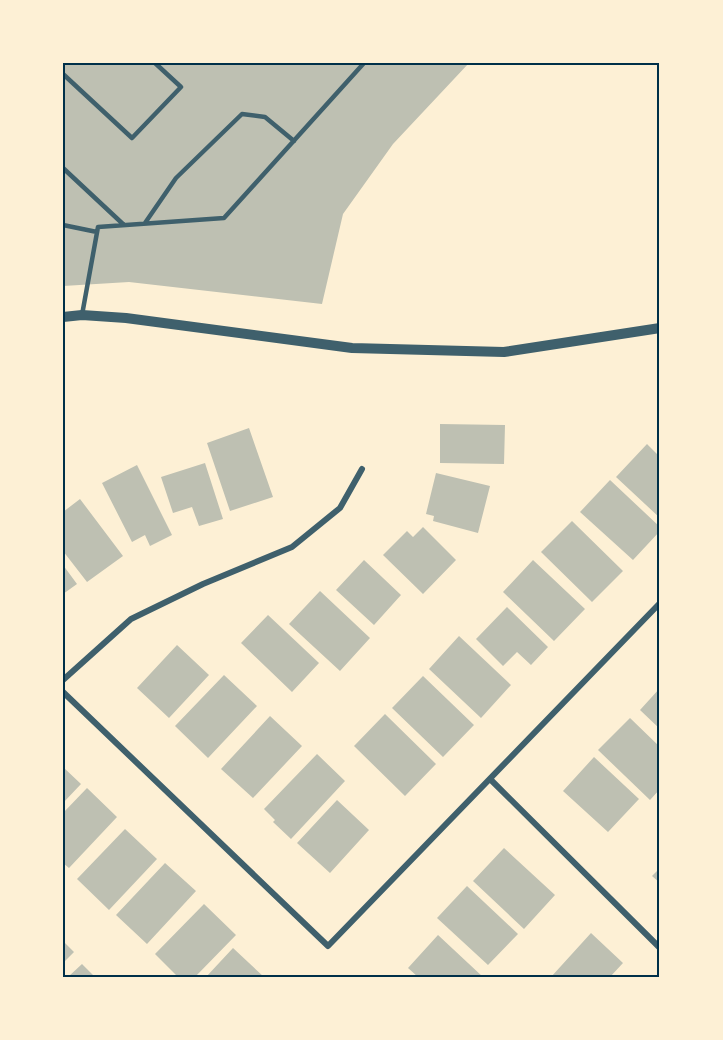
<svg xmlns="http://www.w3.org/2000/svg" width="723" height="1040" font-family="'Source Sans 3',sans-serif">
  <rect width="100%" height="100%" fill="#fdf0d5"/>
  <path fill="#bec0b2" d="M 63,63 L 469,63 L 393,144 L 343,214 L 322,304 L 129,282 L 63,286 Z
    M 440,424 L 505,425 L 504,464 L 440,463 Z
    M 249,428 L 273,497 L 230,511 L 207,443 Z
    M 647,444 L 660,457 L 660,518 L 616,477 Z
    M 205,463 L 223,519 L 199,526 L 192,507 L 173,513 L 161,477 Z
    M 137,465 L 172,535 L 150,546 L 145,535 L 132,542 L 102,483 Z
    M 436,473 L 490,486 L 478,533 L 433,521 L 434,516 L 426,514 Z
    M 610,480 L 660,527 L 660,531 L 633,560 L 580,512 Z
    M 80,499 L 123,556 L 87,582 L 63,551 L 63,512 Z
    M 572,521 L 623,571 L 592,602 L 541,552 Z
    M 423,527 L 456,560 L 423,594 L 383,555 L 407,531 L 413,537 Z
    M 364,560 L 401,595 L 374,625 L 336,590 Z
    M 533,560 L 585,609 L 554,641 L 503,592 Z
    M 63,565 L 77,584 L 63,594 Z
    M 320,591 L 370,638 L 340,671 L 289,624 Z
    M 507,607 L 548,647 L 531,665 L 517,652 L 503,666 L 476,639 Z
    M 268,615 L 319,663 L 292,692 L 241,643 Z
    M 459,636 L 511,685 L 481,718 L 429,669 Z
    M 177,645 L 209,675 L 169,718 L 137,688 Z
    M 224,675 L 257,706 L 208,758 L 175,726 Z
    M 423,676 L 474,725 L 443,757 L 392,708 Z
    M 660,688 L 660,729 L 640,710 Z
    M 385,714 L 436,764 L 405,796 L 354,746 Z
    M 270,716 L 302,746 L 253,798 L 221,769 Z
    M 630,718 L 660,747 L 660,789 L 650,800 L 598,750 Z
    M 317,754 L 345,781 L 291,839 L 273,822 L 275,820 L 264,809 Z
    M 594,757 L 639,799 L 608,832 L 563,791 Z
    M 63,767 L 81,784 L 63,803 Z
    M 87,788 L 117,817 L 69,868 L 63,863 L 63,813 Z
    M 337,800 L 369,830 L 330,873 L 297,843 Z
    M 125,829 L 157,859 L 109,910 L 77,879 Z
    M 504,848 L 555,895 L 524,929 L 473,881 Z
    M 165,863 L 196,891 L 147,944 L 116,915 Z
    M 660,868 L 660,883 L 652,876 Z
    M 467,886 L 518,934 L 488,965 L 437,918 Z
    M 204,904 L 236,935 L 195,977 L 178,977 L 155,954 Z
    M 591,933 L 623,963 L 610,977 L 551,977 Z
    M 438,935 L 483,977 L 418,977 L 408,968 Z
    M 63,941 L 74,952 L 63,963 Z
    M 233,948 L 264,977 L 206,977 Z
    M 82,964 L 95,977 L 68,977 Z"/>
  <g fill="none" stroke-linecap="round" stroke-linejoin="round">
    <path stroke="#3f606c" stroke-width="4.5" d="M 63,74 L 132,138 L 181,87 L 155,63
      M 63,168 L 124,225
      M 145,223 L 176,178 L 242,114 L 265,117 L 294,141
      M 63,225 L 97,232
      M 82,315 L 98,227 L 224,218 L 364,63"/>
    <path stroke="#3f606c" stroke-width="6" d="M 63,680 L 131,619 L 203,584 L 292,547 L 340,508 L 362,469
      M 63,692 L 328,946 L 660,603
      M 490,779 L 660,948"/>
    <path stroke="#3f606c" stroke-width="10" d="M 63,317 L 82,315 L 126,318 L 352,348 L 504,352 L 660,328"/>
  </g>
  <rect width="723" height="1040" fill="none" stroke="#fdf0d5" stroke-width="129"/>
  <rect x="64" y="64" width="594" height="912" fill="none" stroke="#003049" stroke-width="2"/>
</svg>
